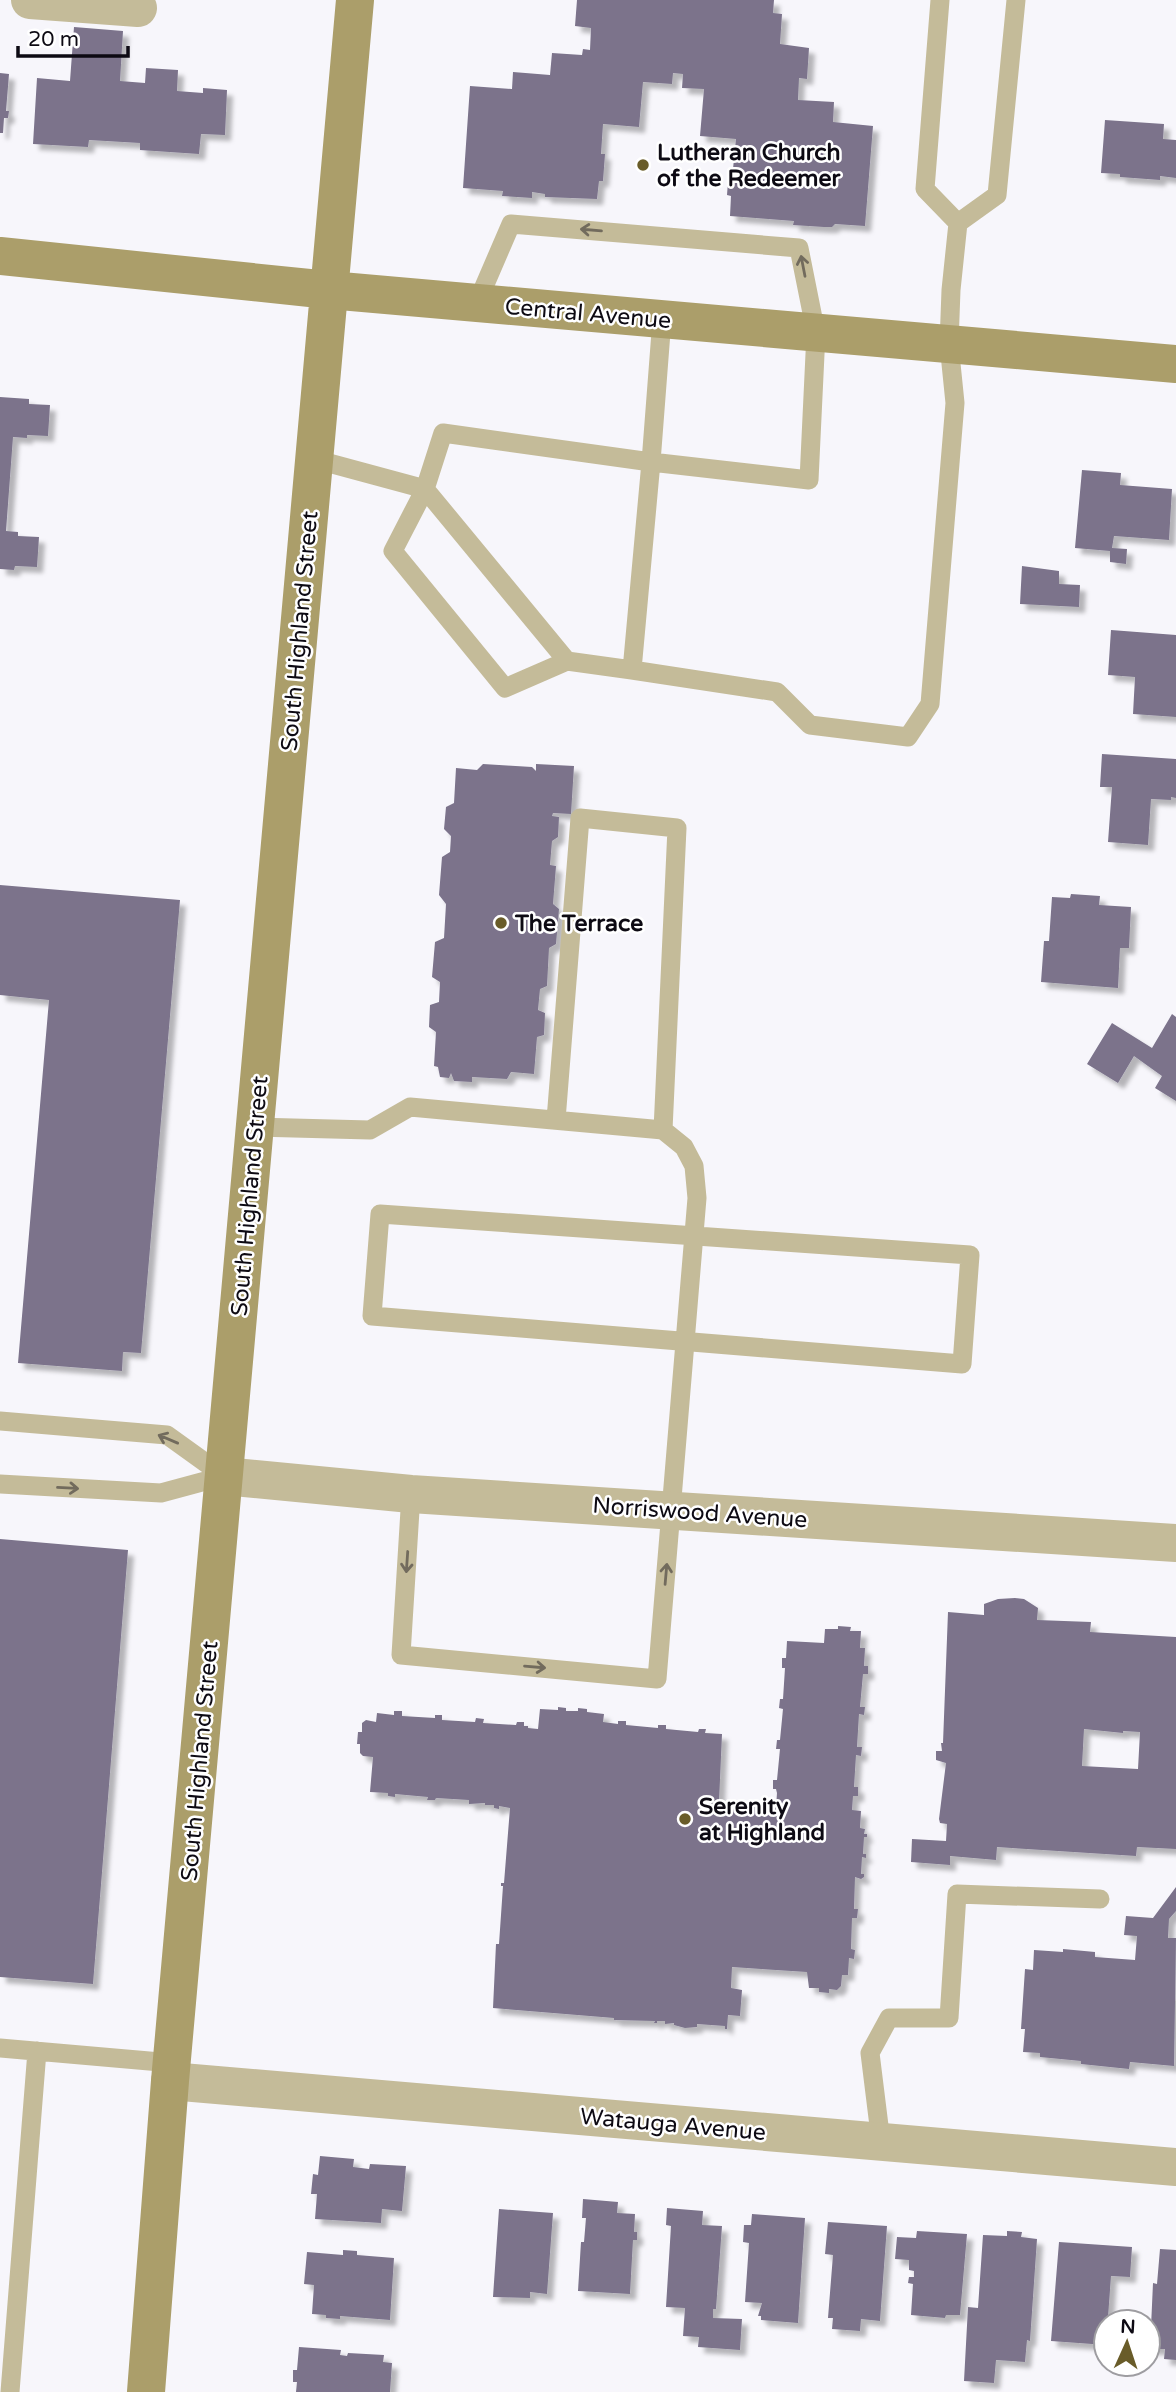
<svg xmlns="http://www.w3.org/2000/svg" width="1176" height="2392" font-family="'Varela Round',sans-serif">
  <defs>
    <filter id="shadow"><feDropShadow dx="6" dy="6" stdDeviation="2" flood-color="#0004"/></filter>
  </defs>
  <rect width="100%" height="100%" fill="#f7f6fb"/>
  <path fill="#7b738b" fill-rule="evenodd" filter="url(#shadow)" d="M 577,0 L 774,0 L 773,13 L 782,14 L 780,44 L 809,48 L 807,79 L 799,78 L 798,100 L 834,102 L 833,122 L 873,126 L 865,226 L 835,224 L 832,227 L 824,227 L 793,225 L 794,221 L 730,216 L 731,196 L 727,195 L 729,168 L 733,169 L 736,139 L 700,136 L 704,89 L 682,88 L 683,74 L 673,73 L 672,84 L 643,82 L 639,127 L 603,124 L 601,154 L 605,154 L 603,181 L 599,181 L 597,199 L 545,197 L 545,194 L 532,192 L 532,198 L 502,196 L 503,191 L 463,188 L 470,86 L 512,89 L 513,72 L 550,75 L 552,53 L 582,55 L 583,49 L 590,50 L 591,28 L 575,26 Z
    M 74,27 L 123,31 L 120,81 L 145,83 L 146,68 L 178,70 L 177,91 L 203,93 L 203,88 L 227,90 L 225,135 L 201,134 L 199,154 L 140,150 L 140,143 L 89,140 L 88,147 L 33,144 L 37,78 L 70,81 Z
    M 0,73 L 9,74 L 6,111 L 9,111 L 8,118 L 4,118 L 3,133 L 0,133 Z
    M 1105,120 L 1164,124 L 1163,139 L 1176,140 L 1176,178 L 1160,176 L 1160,180 L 1120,177 L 1120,174 L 1101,173 Z
    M 0,397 L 29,399 L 29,404 L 50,405 L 48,436 L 27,435 L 27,438 L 13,437 L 6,531 L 18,532 L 18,536 L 39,537 L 37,567 L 15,566 L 14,570 L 0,569 Z
    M 1082,470 L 1121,473 L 1120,485 L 1172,489 L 1169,540 L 1114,536 L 1112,548 L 1127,549 L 1126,564 L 1110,562 L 1110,551 L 1075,548 Z
    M 1022,566 L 1059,571 L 1059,584 L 1080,585 L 1079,607 L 1020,604 Z
    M 1111,630 L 1176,635 L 1176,717 L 1133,714 L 1135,677 L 1108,675 Z
    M 1102,754 L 1176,759 L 1176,798 L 1171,797 L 1171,800 L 1151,799 L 1148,845 L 1108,842 L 1112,787 L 1100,787 Z
    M 483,764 L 532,767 L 536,771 L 536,764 L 574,766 L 571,814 L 553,813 L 552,816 L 559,817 L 558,837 L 552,841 L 550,865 L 556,866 L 553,904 L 559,909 L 556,944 L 549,948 L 547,986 L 540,989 L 538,1010 L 545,1013 L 544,1035 L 537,1037 L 534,1074 L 511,1072 L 507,1079 L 472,1077 L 472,1082 L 454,1081 L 451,1073 L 449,1078 L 440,1077 L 438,1067 L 434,1066 L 436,1032 L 429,1027 L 430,1005 L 439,1002 L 440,982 L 432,977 L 435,942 L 444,938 L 446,904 L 439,895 L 442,857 L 450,852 L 451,836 L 444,829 L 446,807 L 454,803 L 456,768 L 477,770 Z
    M 0,885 L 180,900 L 141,1353 L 123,1352 L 122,1371 L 18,1363 L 49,1000 L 0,995 Z
    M 1071,894 L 1100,896 L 1099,905 L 1131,907 L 1129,948 L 1120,948 L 1118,988 L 1041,982 L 1044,941 L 1049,941 L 1052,897 L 1070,898 Z
    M 1172,1014 L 1176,1017 L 1176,1101 L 1155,1088 L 1162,1076 L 1134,1056 L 1118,1083 L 1087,1064 L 1112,1023 L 1152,1048 Z
    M 0,1539 L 128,1550 L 93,1984 L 0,1977 Z
    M 1015,1598 L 1024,1599 L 1038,1608 L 1037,1620 L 1091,1622 L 1090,1632 L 1176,1637 L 1176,1849 L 1137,1847 L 1136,1856 L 997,1847 L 996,1860 L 950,1856 L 950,1865 L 911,1862 L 912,1839 L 946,1841 L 947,1824 L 940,1823 L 939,1819 L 946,1763 L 936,1760 L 936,1751 L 942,1751 L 941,1743 L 943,1743 L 948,1612 L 984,1615 L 984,1604 L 998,1599 ZM 1084,1729 L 1123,1733 L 1123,1731 L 1140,1732 L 1138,1769 L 1082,1766 Z
    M 838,1626 L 851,1627 L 850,1631 L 861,1631 L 860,1648 L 865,1648 L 864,1666 L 868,1666 L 868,1674 L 863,1674 L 860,1707 L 865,1707 L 864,1715 L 859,1714 L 857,1747 L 862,1747 L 861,1756 L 856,1755 L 854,1787 L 858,1787 L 858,1796 L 853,1796 L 852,1810 L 861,1811 L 860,1828 L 865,1829 L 864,1834 L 867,1834 L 867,1837 L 864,1837 L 863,1854 L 866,1854 L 866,1858 L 862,1857 L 861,1874 L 864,1874 L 864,1877 L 861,1879 L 855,1877 L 854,1909 L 858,1909 L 857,1918 L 852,1918 L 851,1949 L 855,1950 L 854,1959 L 849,1958 L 848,1975 L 842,1975 L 841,1986 L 837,1990 L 829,1989 L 829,1993 L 819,1992 L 819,1988 L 809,1988 L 807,1972 L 732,1967 L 731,1988 L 742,1990 L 740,2016 L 728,2015 L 727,2029 L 725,2029 L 725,2026 L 697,2024 L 697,2027 L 685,2028 L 674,2025 L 674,2023 L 665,2024 L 665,2021 L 657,2021 L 657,2023 L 654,2023 L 655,2021 L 614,2020 L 614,2018 L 493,2008 L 496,1944 L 499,1944 L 503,1886 L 501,1886 L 501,1883 L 504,1883 L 510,1808 L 499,1806 L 499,1809 L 494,1808 L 494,1805 L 485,1805 L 485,1803 L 469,1804 L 469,1800 L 436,1798 L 435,1800 L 427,1800 L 428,1797 L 395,1794 L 395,1797 L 388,1796 L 388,1793 L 370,1792 L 373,1757 L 363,1756 L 360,1753 L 360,1744 L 357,1744 L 358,1732 L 362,1732 L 362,1723 L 366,1720 L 376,1722 L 377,1713 L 394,1715 L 394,1711 L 402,1711 L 402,1716 L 435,1718 L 435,1715 L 442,1715 L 442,1720 L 475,1722 L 476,1718 L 484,1719 L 483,1723 L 516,1725 L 517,1722 L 524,1722 L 524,1726 L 528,1726 L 528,1728 L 538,1729 L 540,1709 L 558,1710 L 558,1707 L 566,1708 L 566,1711 L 578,1711 L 578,1708 L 587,1709 L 587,1712 L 604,1714 L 603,1722 L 618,1724 L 618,1721 L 626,1721 L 626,1725 L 658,1728 L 658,1725 L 666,1725 L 666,1729 L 698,1732 L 699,1729 L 706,1729 L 705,1733 L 722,1734 L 719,1802 L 776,1807 L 777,1793 L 776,1789 L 773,1789 L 773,1780 L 777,1780 L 780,1749 L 776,1749 L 777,1740 L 780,1740 L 783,1709 L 779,1708 L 780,1699 L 783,1699 L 785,1668 L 782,1668 L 782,1658 L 786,1658 L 787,1641 L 824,1643 L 825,1629 L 838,1629 Z
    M 1176,1887 L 1176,1911 L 1169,1919 L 1168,1938 L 1176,1938 L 1174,2066 L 1130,2062 L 1129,2069 L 1081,2064 L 1081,2061 L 1040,2057 L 1040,2053 L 1023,2052 L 1025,2029 L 1021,2029 L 1025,1969 L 1033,1970 L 1034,1950 L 1063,1952 L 1063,1949 L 1095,1952 L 1095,1957 L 1135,1960 L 1137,1936 L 1124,1935 L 1126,1916 L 1153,1918 Z
    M 320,2156 L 354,2159 L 353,2167 L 369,2169 L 370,2164 L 406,2166 L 402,2211 L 382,2209 L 381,2223 L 315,2219 L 317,2194 L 311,2194 L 313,2174 L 318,2175 Z
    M 583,2199 L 618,2202 L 617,2213 L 635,2214 L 634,2232 L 637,2232 L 637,2240 L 633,2240 L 630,2294 L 578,2291 L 581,2242 L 584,2242 L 586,2218 L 582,2218 Z
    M 667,2208 L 703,2211 L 702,2225 L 722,2226 L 716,2309 L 713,2309 L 713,2318 L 742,2319 L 740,2350 L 698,2347 L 699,2337 L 683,2336 L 685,2308 L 666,2307 L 671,2226 L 666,2225 Z
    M 499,2209 L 553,2213 L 547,2294 L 530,2292 L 530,2298 L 493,2297 Z
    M 752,2214 L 805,2218 L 798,2323 L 761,2320 L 761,2316 L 758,2316 L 762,2303 L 745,2302 L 749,2243 L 743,2242 L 744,2225 L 751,2225 Z
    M 828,2222 L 887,2226 L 880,2321 L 861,2319 L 860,2331 L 832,2329 L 833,2318 L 828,2318 L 833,2255 L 825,2254 Z
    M 917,2231 L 967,2234 L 960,2315 L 946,2315 L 945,2318 L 911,2315 L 913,2284 L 908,2283 L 909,2277 L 914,2277 L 914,2271 L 909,2270 L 909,2260 L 895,2259 L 897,2237 L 916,2238 Z
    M 1007,2231 L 1022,2232 L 1021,2237 L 1037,2239 L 1030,2341 L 1027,2340 L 1025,2362 L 996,2360 L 994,2383 L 964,2381 L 968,2307 L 978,2308 L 983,2235 L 1007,2236 Z
    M 1059,2242 L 1132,2247 L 1130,2277 L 1111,2276 L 1106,2345 L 1051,2341 Z
    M 1160,2249 L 1176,2250 L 1176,2360 L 1164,2359 L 1165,2349 L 1150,2349 L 1153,2283 L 1157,2284 Z
    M 343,2250 L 357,2251 L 357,2255 L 394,2258 L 390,2320 L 340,2316 L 340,2319 L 326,2318 L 326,2315 L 312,2314 L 314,2285 L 304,2284 L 307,2252 L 343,2255 Z
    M 299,2347 L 341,2350 L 340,2355 L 347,2356 L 348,2353 L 384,2355 L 383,2362 L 392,2363 L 390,2392 L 296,2392 L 297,2382 L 293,2382 L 293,2370 L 297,2370 Z"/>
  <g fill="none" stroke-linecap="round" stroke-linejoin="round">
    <path stroke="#c4bb99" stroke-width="19" d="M 940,0 L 925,189 L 958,223
      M 477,303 L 511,224 L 799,248 L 816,333 L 809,480 L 651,462 L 632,670 L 567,661 L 425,489 L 393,551 L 505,688 L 567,661
      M 314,459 L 425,489 L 443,433 L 651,462 L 662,319
      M 632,670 L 777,692 L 810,725 L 908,737 L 930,704 L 955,403 L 949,344 L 951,290 L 958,223 L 997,195 L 1016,0
      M 556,1120 L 580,818 L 677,828 L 663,1130
      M 255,1127 L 370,1130 L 410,1107 L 663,1130 L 684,1147 L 694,1166 L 697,1198 L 657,1679 L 401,1655 L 411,1494
      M 380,1214 L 970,1255 L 962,1364 L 372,1316 Z
      M 0,1421 L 167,1435 L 224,1476
      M 0,1484 L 161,1493 L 224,1476
      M 0,2048 L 172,2063
      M 881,2142 L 870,2053 L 889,2018 L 949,2018 L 957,1894 L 1100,1899
      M 10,2392 L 37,2051"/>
    <path stroke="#c4bb99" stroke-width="38" d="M 30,0 L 138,8
      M 224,1476 L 411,1494 L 1176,1543
      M 170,2081 L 1176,2167"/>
    <path stroke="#ab9e6a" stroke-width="38" d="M 0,256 L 329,290 L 1176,364
      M 146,2392 L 170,2081 L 355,0"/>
  </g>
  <defs><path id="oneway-shaft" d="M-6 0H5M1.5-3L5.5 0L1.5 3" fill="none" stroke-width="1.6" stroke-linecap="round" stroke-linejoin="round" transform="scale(1.75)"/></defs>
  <g stroke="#726b5d">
    <use href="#oneway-shaft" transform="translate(591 230) rotate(-175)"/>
    <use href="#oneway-shaft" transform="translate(803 266) rotate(-101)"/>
    <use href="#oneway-shaft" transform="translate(168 1439) rotate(-157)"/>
    <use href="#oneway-shaft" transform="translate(68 1488) rotate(3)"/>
    <use href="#oneway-shaft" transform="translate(407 1562) rotate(94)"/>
    <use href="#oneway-shaft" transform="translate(666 1574) rotate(-85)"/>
    <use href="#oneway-shaft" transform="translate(535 1667) rotate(5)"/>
  </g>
  <g fill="#695c29" stroke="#fff" stroke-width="2.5">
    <circle cx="643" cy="165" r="7"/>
    <circle cx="501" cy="923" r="7"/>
    <circle cx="685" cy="1819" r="7"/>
  </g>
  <g text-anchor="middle" stroke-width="5" stroke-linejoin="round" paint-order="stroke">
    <g font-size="23" font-weight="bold" fill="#0d0a13" stroke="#fff" text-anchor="start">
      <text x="657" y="160">Lutheran Church<tspan x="657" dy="26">of the Redeemer</tspan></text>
      <text x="515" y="931">The Terrace</text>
      <text x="699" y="1814">Serenity<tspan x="699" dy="26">at Highland</tspan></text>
    </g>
    <g font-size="23" fill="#0d0a13" stroke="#fff">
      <text transform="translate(588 313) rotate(5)" y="8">Central Avenue</text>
      <text transform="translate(299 631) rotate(-85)" y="8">South Highland Street</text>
      <text transform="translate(249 1196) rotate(-85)" y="8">South Highland Street</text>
      <text transform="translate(700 1512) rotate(4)" y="8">Norriswood Avenue</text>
      <text transform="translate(199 1761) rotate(-85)" y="8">South Highland Street</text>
      <text transform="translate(673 2124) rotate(5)" y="8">Watauga Avenue</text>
    </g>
  </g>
  <g transform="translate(1127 2343) rotate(3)"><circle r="33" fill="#ffffff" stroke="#9e9da1" stroke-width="2"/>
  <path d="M0-5L12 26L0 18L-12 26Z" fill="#695c29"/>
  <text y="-10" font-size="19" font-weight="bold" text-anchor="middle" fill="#0d0a13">N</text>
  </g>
  <path d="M18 46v10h110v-10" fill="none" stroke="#0d0a13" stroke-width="3.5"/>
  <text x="28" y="46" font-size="21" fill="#0d0a13" stroke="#ffffff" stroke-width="5" paint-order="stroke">20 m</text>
</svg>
